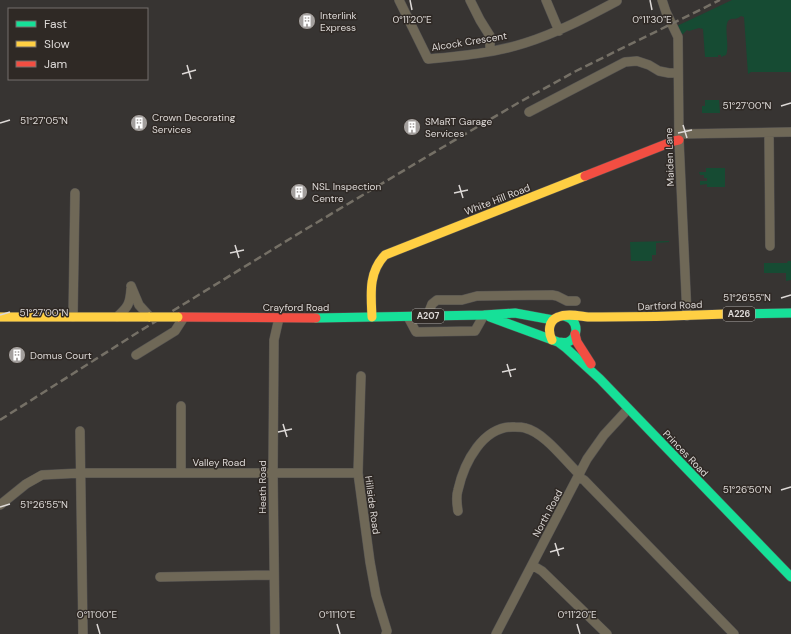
<svg xmlns="http://www.w3.org/2000/svg" width="791" height="634" font-family="'DM Sans',sans-serif">
  <rect width="100%" height="100%" fill="#373432"/>
  <path fill="#164b33" d="M 732,0 L 791,0 L 791,72 L 751,72 L 748,74 L 744,17 L 741,16 C 735,21 733,17 729,20 C 723,25 730,46 726,55 L 721,57 L 721,55 L 718,55 L 718,57 L 705,57 L 703,29 L 699,28 L 689,31 L 687,30 L 683,34 L 681,34 L 677,26 Z
    M 705,100 L 719,100 L 720,113 L 702,113 L 702,106 L 705,106 Z
    M 706,168 L 725,168 L 725,187 L 707,187 L 707,184 L 700,185 L 700,181 L 707,181 L 707,178 L 704,178 L 704,175 L 700,175 L 699,172 L 706,172 Z
    M 669,241 L 669,242 L 656,243 L 656,255 L 652,255 L 652,261 L 631,261 L 630,242 Z
    M 788,261 L 791,261 L 791,280 L 786,281 L 786,273 L 764,273 L 764,263 L 787,263 Z"/>
  <g fill="none" stroke-linecap="round" stroke-linejoin="round">
    <g stroke="#545251" stroke-width="10">
      <path id="street" d="M 399,0 L 428,59 C 461,56 494,53 525,43 C 557,33 587,17 617,1 L 616,0
        M 470,0 L 480,20 L 490,36 L 490,51
        M 546,0 L 559,31
        M 662,0 L 666,12 L 678,37 L 679,140 L 687,316
        M 529,112 L 625,62 L 637,61 L 649,65 L 659,71 L 669,73 L 678,73
        M 769,133 L 770,246
        M 679,134 L 791,132
        M 131,286 L 139,305 L 150,317
        M 430,316 L 430,309 L 432,304 L 437,300 L 462,300 L 477,296 L 552,295 L 557,296 L 567,301 L 576,301
        M 73,317 L 75,193
        M 117,317 C 128,307 130,304 131,289
        M 408,317 L 416,332 L 475,331 L 484,315
        M 136,355 L 175,331 L 184,317
        M 361,376 L 358,473 L 370,562 L 376,595 L 387,631 L 386,634
        M 181,406 L 181,473
        M 80,431 L 83,634
        M 578,477 L 584,480 L 734,634
        M 0,505 L 26,484 L 42,475 L 81,473 L 358,473
        M 458,511 C 457,505 456,496 458,490 C 464,463 483,425 515,427 C 518,427 522,427 525,428 C 543,432 563,458 576,471 L 580,473
        M 532,565 L 542,571 L 607,634
        M 160,577 L 274,575
        M 275,634 L 273,473 L 274,340 L 279,318
        M 496,634 L 587,459 L 604,435 L 628,409"/>
    </g>
    <g stroke="#545251" stroke-width="10">
      <path id="fast" d="M 726,314 L 791,313
        M 490,317 L 558,342 C 561,342 565,343 568,342 C 576,339 579,327 572,320 C 570,318 567,317 564,316
        M 316,318 L 484,315 L 515,313 L 553,320
        M 558,342 L 566,348 L 600,379 L 791,577"/>
    </g>
    <g stroke="#545251" stroke-width="10">
      <path id="slow" d="M 0,317 L 150,317
        M 372,317 C 371,294 368,273 385,255 L 585,176
        M 552,340 C 548,332 548,321 558,317 C 567,313 579,316 588,317 C 592,317 596,317 601,317 C 642,317 684,316 726,314"/>
    </g>
    <g stroke="#545251" stroke-width="10">
      <path id="jam" d="M 585,176 L 674,141 L 679,140
        M 178,317 L 316,318
        M 575,334 L 577,342 L 591,364"/>
    </g>
    <use href="#street" stroke="#6f6857" stroke-width="9"/>
    <use href="#fast" stroke="#16e098" stroke-width="9"/>
    <use href="#slow" stroke="#ffcf43" stroke-width="9"/>
    <use href="#jam" stroke="#f24e42" stroke-width="9"/>
    <path stroke="#757066" stroke-width="2.5" stroke-dasharray="8 4" stroke-linecap="butt" d="M 0,420 L 140,331 L 301,232 L 438,150 L 518,103 L 576,71 L 720,0"/>
    <g stroke="#545251" stroke-width="10" stroke-linecap="butt">
      <path id="slow-bridge" d="M 150,317 L 178,317"/>
    </g>
    <use href="#slow-bridge" stroke="#ffcf43" stroke-width="9"/>
  </g>
  <path fill="none" stroke="#ddd9d7" stroke-width="1.5" d="M 410,0 L 412,10M 650,0 L 652,10M 187,65 L 191,79M 182,74 L 196,70M 781,106 L 791,103M 0,123 L 10,120M 683,125 L 687,138M 678,133 L 692,130M 459,185 L 463,198M 454,193 L 468,190M 235,245 L 239,258M 230,253 L 244,250M 781,298 L 791,295M 0,315 L 10,312M 507,364 L 511,377M 502,372 L 516,369M 283,424 L 287,437M 278,432 L 292,429M 781,490 L 791,487M 0,507 L 10,504M 555,543 L 559,556M 550,552 L 564,548M 97,624 L 100,634M 337,624 L 340,634M 577,624 L 580,634"/>
  <defs>
    <g id="building-disc" transform="scale(0.9)"><circle r="9.5" fill="#a39f9d" stroke="#2f2925"/><path d="M-4-6H4V6H1V3H-1V6H-4ZM-2.5-4.3h1.7v1.8h-1.7ZM.8-4.3h1.7v1.8H.8ZM-2.5-1h1.7V.8h-1.7ZM.8-1h1.7V.8H.8Z" fill="#fff"/></g>
  </defs>
  <g fill-rule="evenodd">
    <use href="#building-disc" x="307" y="21"/>
    <use href="#building-disc" x="139" y="123"/>
    <use href="#building-disc" x="412" y="127"/>
    <use href="#building-disc" x="299" y="192"/>
    <use href="#building-disc" x="17" y="355"/>
  </g>
  <g text-anchor="middle" stroke-width="3" stroke-linejoin="round" paint-order="stroke">
    <g fill="#2f2925" stroke="#a9a4a2" stroke-width="1">
      <rect x="723" y="307" width="32" height="14" rx="3"/>
      <rect x="412" y="309" width="32" height="14" rx="3"/>
    </g>
    <g font-size="9" font-weight="bold" fill="#ddd9d7">
      <text x="739" y="317">A226</text>
      <text x="428" y="319">A207</text>
    </g>
    <g font-size="10" fill="#ddd9d7" stroke="#2f2925" text-anchor="start">
      <text x="320" y="19">Interlink<tspan x="320" dy="12">Express</tspan></text>
      <text x="152" y="121">Crown Decorating<tspan x="152" dy="12">Services</tspan></text>
      <text x="425" y="125">SMaRT Garage<tspan x="425" dy="12">Services</tspan></text>
      <text x="312" y="190">NSL Inspection<tspan x="312" dy="12">Centre</tspan></text>
      <text x="30" y="359">Domus Court</text>
    </g>
    <g font-size="10" fill="#ddd9d7" stroke="#2f2925">
      <text transform="translate(469 41) rotate(-9)" y="4">Alcock Crescent</text>
      <text transform="translate(669 157) rotate(-92)" y="4">Maiden Lane</text>
      <text transform="translate(497 199) rotate(-21)" y="4">White Hill Road</text>
      <text transform="translate(670 305) rotate(-2)" y="4">Dartford Road</text>
      <text x="296" y="311">Crayford Road</text>
      <text transform="translate(686 453) rotate(46)" y="4">Princes Road</text>
      <text x="219" y="466">Valley Road</text>
      <text transform="translate(262 487) rotate(-90)" y="4">Heath Road</text>
      <text transform="translate(373 505) rotate(82)" y="4">Hillside Road</text>
      <text transform="translate(547 513) rotate(-62)" y="4">North Road</text>
    </g>
  </g>
  <g font-size="10" text-anchor="middle" fill="#ddd9d7" stroke="#2f2925" stroke-width="3" stroke-linejoin="round" paint-order="stroke">
    <text x="652" y="23">0°11'30"E</text>
    <text x="412" y="23">0°11'20"E</text>
    <text x="747" y="109">51°27'00"N</text>
    <text x="44" y="124">51°27'05"N</text>
    <text x="747" y="301">51°26'55"N</text>
    <text x="44" y="316">51°27'00"N</text>
    <text x="747" y="493">51°26'50"N</text>
    <text x="44" y="508">51°26'55"N</text>
    <text x="97" y="618">0°11'00"E</text>
    <text x="337" y="618">0°11'10"E</text>
    <text x="577" y="618">0°11'20"E</text>
  </g>
  <rect x="8" y="8" width="140" height="72" fill="#2f2925" stroke="#756f6c"/>
  <rect x="16" y="21" width="20" height="6" fill="#16e098" stroke="#756f6c"/>
  <text x="44" y="28" font-size="12" fill="#ddd9d7">Fast</text>
  <rect x="16" y="41" width="20" height="6" fill="#ffcf43" stroke="#756f6c"/>
  <text x="44" y="48" font-size="12" fill="#ddd9d7">Slow</text>
  <rect x="16" y="61" width="20" height="6" fill="#f24e42" stroke="#756f6c"/>
  <text x="44" y="68" font-size="12" fill="#ddd9d7">Jam</text>
</svg>
